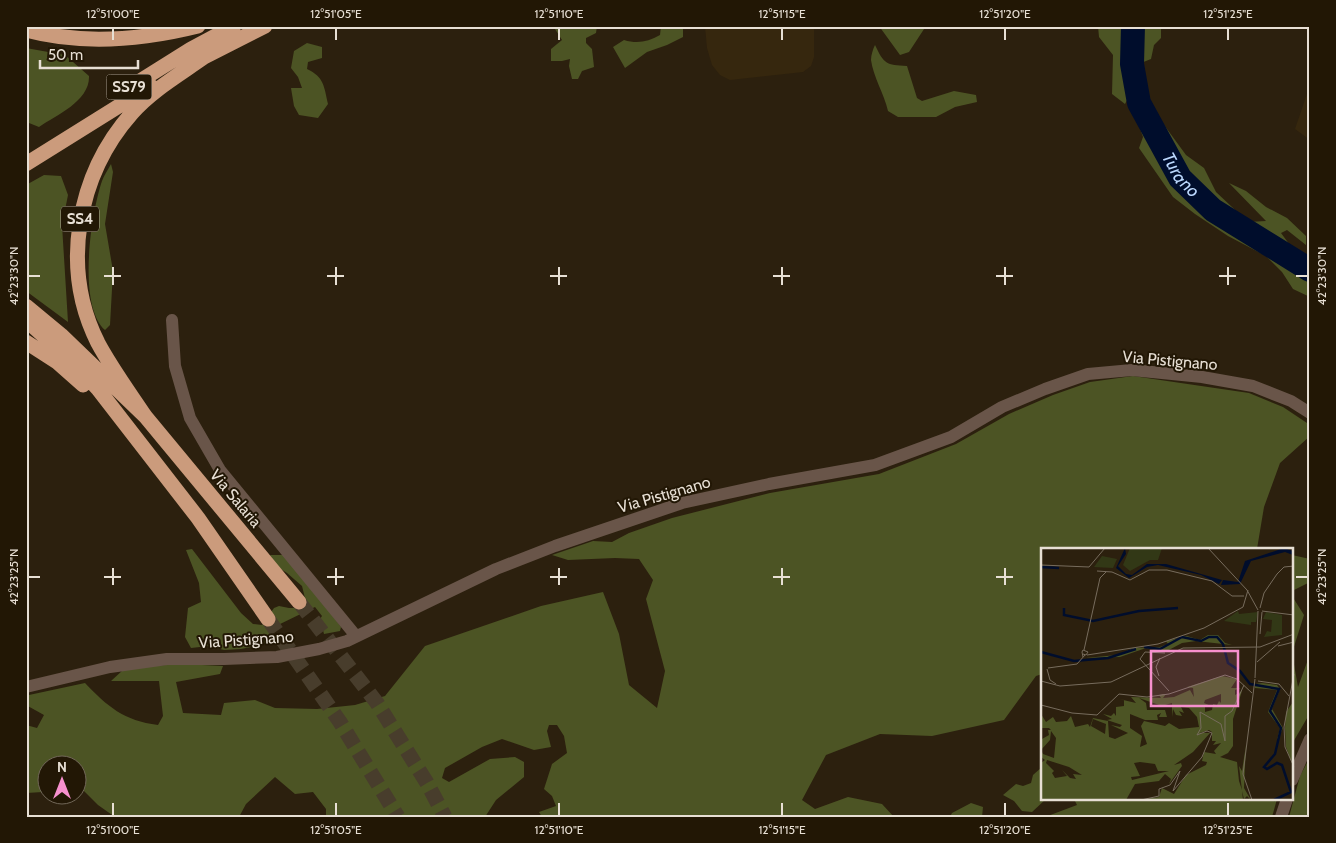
<svg xmlns="http://www.w3.org/2000/svg" width="1336" height="843" font-family="Cabin,sans-serif">
  <rect width="100%" height="100%" fill="#2c200e"/>
  <path fill="#36270e" d="M 705,26 L 814,26 L 814,57 L 811,66 L 803,72 L 730,80 L 720,75 L 712,65 L 707,48 Z
    M 1310,85 L 1310,140 L 1295,129 Z"/>
  <path fill="#4c5424" d="M 556,26 L 597,26 L 596,33 L 586,38 L 586,43 L 592,49 L 594,67 L 582,71 L 578,79 L 572,79 L 569,66 L 570,59 L 562,61 L 551,61 L 551,49 L 562,40 L 555,29 Z
    M 661,26 L 683,26 L 683,37 L 667,45 L 647,52 L 625,68 L 613,47 L 624,40 C 637,44 648,42 660,35 Z
    M 879,26 L 926,26 L 909,52 L 900,55 Z
    M 1098,26 L 1123,26 C 1125,32 1123,36 1122,42 C 1121,57 1127,72 1135,84 L 1125,104 L 1112,94 L 1113,55 L 1099,37 Z
    M 1137,26 L 1161,26 L 1161,38 L 1154,45 L 1151,59 L 1141,63 L 1132,47 Z
    M 307,43 L 322,47 L 322,58 L 308,62 L 307,69 C 324,77 324,86 328,104 L 318,118 L 299,115 L 294,106 L 291,88 L 302,88 L 298,77 L 291,68 L 294,51 Z
    M 875,45 C 884,64 886,65 907,66 L 917,98 L 922,101 L 954,91 L 976,95 L 977,102 L 955,107 L 936,117 L 898,117 L 888,111 C 884,94 873,76 871,60 C 871,55 873,49 875,45 Z
    M 26,48 L 65,55 L 89,76 C 90,101 57,115 39,127 L 29,123 L 26,109 Z
    M 1148,103 L 1186,155 L 1204,168 L 1216,192 L 1248,222 L 1266,221 L 1229,183 L 1246,191 L 1266,207 L 1287,218 L 1306,236 L 1306,245 L 1287,230 L 1281,233 L 1298,256 L 1310,263 L 1310,297 L 1293,289 L 1282,272 L 1266,256 L 1228,236 L 1195,214 L 1173,197 L 1139,148 L 1143,137 L 1134,111 L 1136,104 Z
    M 111,164 L 113,172 L 105,224 L 113,271 L 110,325 L 105,330 C 77,305 91,213 102,181 C 104,175 108,170 111,164 Z
    M 44,175 L 61,176 L 68,195 L 62,225 L 68,322 L 26,291 L 26,185 Z
    M 1133,376 L 1249,393 L 1283,407 L 1310,425 L 1310,436 L 1280,463 L 1264,507 L 1257,549 L 1042,549 L 1042,674 L 1036,676 L 1004,720 L 932,736 L 880,734 L 826,755 L 802,800 L 815,809 L 848,797 L 882,804 L 894,817 L 542,817 L 539,812 L 556,806 L 552,796 L 544,789 L 552,764 L 567,753 L 564,736 L 557,725 L 549,725 L 547,731 L 551,747 L 534,750 L 502,739 L 482,747 L 445,768 L 442,778 L 449,782 L 490,759 L 515,757 L 524,762 L 524,777 L 496,800 L 485,817 L 326,817 L 326,809 L 313,792 L 295,794 L 275,777 L 246,804 L 239,817 L 115,817 L 98,805 L 78,785 L 78,766 L 48,766 L 47,789 L 43,792 L 26,793 L 26,725 L 37,728 L 44,715 L 26,705 L 26,699 L 29,695 L 85,683 C 107,706 124,721 158,725 L 163,716 L 159,681 L 111,681 L 123,670 L 151,666 L 181,664 L 223,666 L 220,674 L 176,682 L 183,713 L 221,715 L 224,703 L 255,700 L 275,708 L 317,709 L 355,705 L 385,696 L 425,646 L 541,606 L 603,592 L 619,634 L 629,685 L 657,708 L 665,671 L 646,599 L 653,580 L 639,559 L 615,558 L 568,560 L 552,555 L 593,541 L 612,542 L 629,533 L 672,518 L 770,493 L 879,474 L 956,444 L 1009,414 L 1053,395 L 1090,382 Z
    M 192,549 L 241,613 L 253,624 L 262,625 L 274,608 L 279,606 L 289,608 L 299,608 L 305,598 L 302,586 L 287,573 L 276,566 L 270,555 L 287,555 L 341,627 L 340,631 L 324,634 L 320,619 L 322,616 L 315,607 L 276,626 L 269,633 L 270,641 L 261,645 L 241,649 L 224,650 L 209,646 L 191,648 L 185,637 L 188,608 L 201,602 L 199,583 L 186,550 Z
    M 1292,555 L 1310,559 L 1310,582 L 1292,591 Z
    M 1292,596 L 1304,615 L 1292,653 Z
    M 1292,653 L 1298,687 L 1310,654 L 1310,713 L 1292,744 Z
    M 1310,757 L 1310,817 L 1289,817 L 1300,776 Z
    M 1042,767 L 1042,799 L 1046,799 L 1032,812 L 1022,811 L 1014,801 L 1003,795 L 1016,784 L 1023,786 L 1031,783 L 1033,775 Z
    M 1074,799 L 1277,799 L 1272,817 L 1045,817 L 1077,805 Z
    M 971,803 L 983,807 L 982,817 L 950,817 L 952,813 Z"/>
  <g fill="none" stroke-linecap="round" stroke-linejoin="round">
    <path stroke="#000d2c" stroke-width="24" id="s1" d="M 1133,26 L 1132,64 L 1139,103 L 1180,178 L 1213,210 L 1310,270"/>
    <path stroke="#483d2c" stroke-width="15" stroke-dasharray="15 8" stroke-linecap="butt" d="M 299,602 L 377,703 L 427,783 L 445,817
      M 268,619 L 340,722 L 398,817"/>
    <path stroke="#695549" stroke-width="12" d="M 172,320 L 175,366 L 190,418 L 220,470 L 356,636
      M 26,687 L 110,667 L 167,659 L 224,659 L 277,657 L 319,649 L 347,641 L 496,569 L 555,546 L 682,503 L 769,484 L 875,465 L 951,437 L 1002,407 L 1045,389 L 1088,374 L 1132,370 L 1202,377 L 1253,386 L 1291,401 L 1310,413
      M 1292,780 L 1310,739
      M 1281,817 L 1287,799"/>
    <path stroke="#cb9b7c" stroke-width="15" d="M 26,30 C 82,45 142,40 198,26
      M 200,59 L 265,26
      M 132,86 L 191,49 L 234,26
      M 26,164 L 151,86
      M 26,306 L 61,335 L 145,416 L 299,602
      M 26,320 L 76,365 L 98,389 L 198,518 L 268,619
      M 26,342 L 57,362 L 83,385
      M 145,416 C 129,392 112,369 98,343 C 60,268 77,175 132,113 C 152,90 182,73 207,55"/>
  </g>
  <path fill="none" stroke="#e7dfd4" stroke-width="2" d="M 113,28 L 113,40M 336,28 L 336,40M 559,28 L 559,40M 782,28 L 782,40M 1005,28 L 1005,40M 1228,28 L 1228,40M 113,267 L 113,285M 336,267 L 336,285M 559,267 L 559,285M 782,267 L 782,285M 1005,267 L 1005,285M 1228,267 L 1228,285M 28,276 L 40,276M 104,276 L 121,276M 327,276 L 344,276M 550,276 L 567,276M 773,276 L 790,276M 996,276 L 1013,276M 1219,276 L 1236,276M 1296,276 L 1308,276M 113,568 L 113,585M 336,568 L 336,585M 559,568 L 559,585M 782,568 L 782,585M 1005,568 L 1005,585M 28,577 L 40,577M 104,577 L 121,577M 327,577 L 344,577M 550,577 L 567,577M 773,577 L 790,577M 996,577 L 1013,577M 1296,577 L 1308,577M 113,803 L 113,816M 336,803 L 336,816M 559,803 L 559,816M 782,803 L 782,816M 1005,803 L 1005,816M 1228,803 L 1228,816"/>
  <g text-anchor="middle" stroke-width="4" stroke-linejoin="round" paint-order="stroke">
    <g fill="#221705" stroke="#aca396" stroke-width="1">
      <rect x="106.5" y="74.5" width="45" height="25" rx="4"/>
      <rect x="61" y="206.5" width="38" height="25" rx="4"/>
    </g>
    <g font-size="15" font-weight="bold" fill="#e7dfd4">
      <text x="129" y="92">SS79</text>
      <text x="80" y="224">SS4</text>
    </g>
    <g font-size="16" fill="#e7dfd4" stroke="#221705">
      <text transform="translate(1170 360) rotate(5)" y="6">Via Pistignano</text>
      <text transform="translate(664 494) rotate(-16)" y="6">Via Pistignano</text>
      <text transform="translate(236 498) rotate(50)" y="6">Via Salaria</text>
      <text transform="translate(246 639) rotate(-4)" y="6">Via Pistignano</text>
    </g>
    <g font-size="18" font-style="italic" fill="#bbd8fe" stroke="#221705">
      <text dy="6" stroke="none"><textPath href="#s1" startOffset="161">Turano</textPath></text>
    </g>
  </g>
  <g transform="translate(1041 548)">
    <rect width="252" height="252" fill="#2c200e"/>
    <path d="M 89,0 L 121,0 L 117,12 L 109,12 L 89,23 L 82,17 ZM 61,8 L 76,11 L 72,20 L 53,19 ZM 197,63 L 198,66 L 217,64 L 215,74 L 210,74 L 210,77 L 183,73 ZM 225,64 L 241,67 L 241,87 L 223,89 L 226,83 L 230,84 L 231,72 L 222,71 Z" fill="#323816"/>
    <path d="M 167,87 L 177,87 L 184,95 L 191,97 L 155,93 L 141,95 L 124,104 L 105,100 L 79,109 L 44,110 L 76,107 L 93,100 L 119,99 L 127,96 L 125,93 L 146,88 L 159,92 ZM 181,128 L 196,131 L 190,140 L 200,140 L 194,142 L 194,147 L 201,143 L 192,171 L 192,198 L 187,205 L 179,209 L 196,214 L 198,233 L 201,242 L 198,218 L 201,223 L 205,197 L 203,240 L 210,252 L 206,248 L 203,251 L 201,243 L 202,252 L 104,251 L 118,249 L 121,240 L 133,246 L 145,227 L 165,217 L 166,214 L 161,213 L 163,204 L 175,206 L 173,203 L 180,195 L 172,197 L 175,193 L 171,193 L 171,184 L 168,182 L 159,185 L 169,185 L 152,204 L 133,217 L 140,215 L 141,218 L 128,236 L 130,231 L 124,226 L 118,233 L 94,236 L 85,252 L 0,252 L 0,215 L 4,212 L 0,209 L 1,191 L 8,187 L 7,182 L 10,182 L 8,180 L 0,180 L 0,166 L 5,174 L 12,169 L 15,174 L 26,173 L 30,168 L 34,179 L 47,176 L 49,179 L 52,170 L 67,173 L 68,189 L 74,191 L 87,185 L 70,177 L 79,179 L 81,177 L 66,172 L 71,171 L 62,166 L 70,168 L 73,165 L 75,168 L 75,159 L 83,158 L 83,152 L 78,151 L 95,155 L 90,149 L 120,150 L 118,147 L 122,146 L 125,146 L 122,150 L 133,149 L 149,142 L 153,149 L 152,140 L 146,139 ZM 180,146 L 180,155 L 178,153 L 176,157 L 172,156 L 171,162 L 164,164 L 164,158 L 170,158 L 163,155 L 164,152 ZM 98,150 L 121,158 L 131,155 L 131,169 L 132,161 L 135,167 L 141,168 L 138,163 L 143,165 L 140,159 L 148,160 L 156,169 L 158,179 L 138,181 L 128,175 L 124,178 L 103,173 L 100,178 L 106,196 L 99,199 L 101,188 L 89,180 L 89,166 L 104,172 L 117,172 L 116,167 L 120,165 L 118,169 L 126,169 L 124,162 L 106,162 L 105,155 ZM 52,171 L 65,176 L 64,186 L 50,178 ZM 10,183 L 15,190 L 13,210 L 2,206 L 0,202 L 9,192 ZM 6,212 L 28,219 L 41,227 L 32,226 L 35,231 L 29,230 L 21,222 L 26,228 L 14,230 L 11,225 L 13,223 L 5,215 ZM 99,214 L 114,216 L 117,223 L 128,223 L 91,232 L 90,229 L 99,228 L 93,215 ZM 221,135 L 236,137 L 239,141 L 231,161 L 242,180 L 236,192 L 239,180 L 227,164 L 236,142 L 214,140 L 214,136 ZM 252,154 L 252,218 L 245,199 L 244,180 L 245,164 Z" fill="#4c5424" fill-rule="evenodd"/>
    <path d="M 84,0 L 85,6 L 77,18 L 85,26 L 91,27 L 106,16 L 125,16 L 181,32 L 178,36 L 160,27 L 117,17 L 106,19 L 88,30 L 75,20 ZM 243,0 L 252,3 L 252,7 L 244,4 L 210,13 L 199,36 L 180,37 L 182,32 L 197,34 L 204,13 Z" fill="#000d2c"/>
    <path fill="none" stroke="#000d2c" stroke-width="2.5" d="M 0,19 L 18,20M 23,60 L 23,67 L 52,73 L 98,63 L 137,60M 103,99 L 119,101 L 141,89 L 160,93 L 168,89 L 176,89 L 182,96 L 187,115 L 199,123 L 209,136 L 238,141 L 229,163 L 240,180 L 234,206 L 223,219 L 226,221 L 236,215 L 241,217 L 250,244 L 233,252M 0,104 L 33,113 L 67,110 L 95,101"/>
    <path fill="none" stroke="#776c5d" stroke-width="1" d="M 167,0 L 206,42 L 217,62M 0,17 L 48,19 L 64,0M 56,23 L 71,24 L 89,32 L 108,22 L 126,22 L 171,33 L 191,48 L 203,48M 219,60 L 223,45 L 236,26 L 243,19 L 253,18M 221,63 L 253,67M 219,86 L 221,64M 237,98 L 253,94M 43,102 L 59,30 L 65,24M 124,105 L 104,104 L 99,111 L 128,143M 42,106 L 45,107 L 47,104 L 42,102 L 41,104 L 42,109M 46,107 L 117,96 L 163,80 L 202,59 L 207,42M 216,114 L 239,94M 7,120 L 36,116 L 44,107M 6,121 L 9,132 L 15,136M 253,126 L 243,179 L 244,199 L 253,219M 118,128 L 115,119 L 119,110M 214,130 L 217,63M 0,133 L 19,138 L 70,134 L 142,100 L 219,99 L 253,86M 217,133 L 238,136 L 248,148M 0,157 L 31,165 L 56,167 L 78,146 L 106,149 L 128,146 L 184,127 L 196,131 L 211,145M 100,252 L 118,248 L 118,241 L 129,237 L 139,223 L 132,243 L 161,209 L 171,185 L 166,183 L 156,187 L 160,180 L 159,164 L 180,176 L 184,193 L 184,168 L 191,163 L 203,137M 211,252 L 202,226 L 214,131"/>
    <path fill="#f790ce" fill-opacity="0.15" stroke="#f790ce" stroke-width="2.5" d="M 110,103 L 197,103 L 197,158 L 110,158 Z"/>
    <rect width="252" height="252" fill="none" stroke="#e7dfd4" stroke-width="2.5"/>
  </g>
  <rect width="1336" height="843" fill="none" stroke="#221705" stroke-width="55"/>
  <g transform="translate(62 780)"><circle r="24" fill="#221705" stroke="#716758"/>
  <path d="M0-4L9 19L0 12L-9 19Z" fill="#f790ce"/>
  <text y="-8" font-size="14" font-weight="bold" text-anchor="middle" fill="#e7dfd4">N</text>
  </g>
  <path d="M40 60v8h98v-8" fill="none" stroke="#e7dfd4" stroke-width="2.5"/>
  <text x="48" y="60" font-size="15" fill="#e7dfd4" stroke="#221705" stroke-width="4" paint-order="stroke">50 m</text>
  <rect x="28" y="28" width="1280" height="788" fill="none" stroke="#e7dfd4" stroke-width="2"/>
  <g font-size="12" text-anchor="middle" fill="#e7dfd4">
    <text x="113" y="18">12°51'00"E</text>
    <text x="336" y="18">12°51'05"E</text>
    <text x="559" y="18">12°51'10"E</text>
    <text x="782" y="18">12°51'15"E</text>
    <text x="1005" y="18">12°51'20"E</text>
    <text x="1228" y="18">12°51'25"E</text>
    <text transform="translate(14 276) rotate(-90)" y="4">42°23'30"N</text>
    <text transform="translate(1322 276) rotate(-90)" y="4">42°23'30"N</text>
    <text transform="translate(14 577) rotate(-90)" y="4">42°23'25"N</text>
    <text transform="translate(1322 577) rotate(-90)" y="4">42°23'25"N</text>
    <text x="113" y="834">12°51'00"E</text>
    <text x="336" y="834">12°51'05"E</text>
    <text x="559" y="834">12°51'10"E</text>
    <text x="782" y="834">12°51'15"E</text>
    <text x="1005" y="834">12°51'20"E</text>
    <text x="1228" y="834">12°51'25"E</text>
  </g>
</svg>
